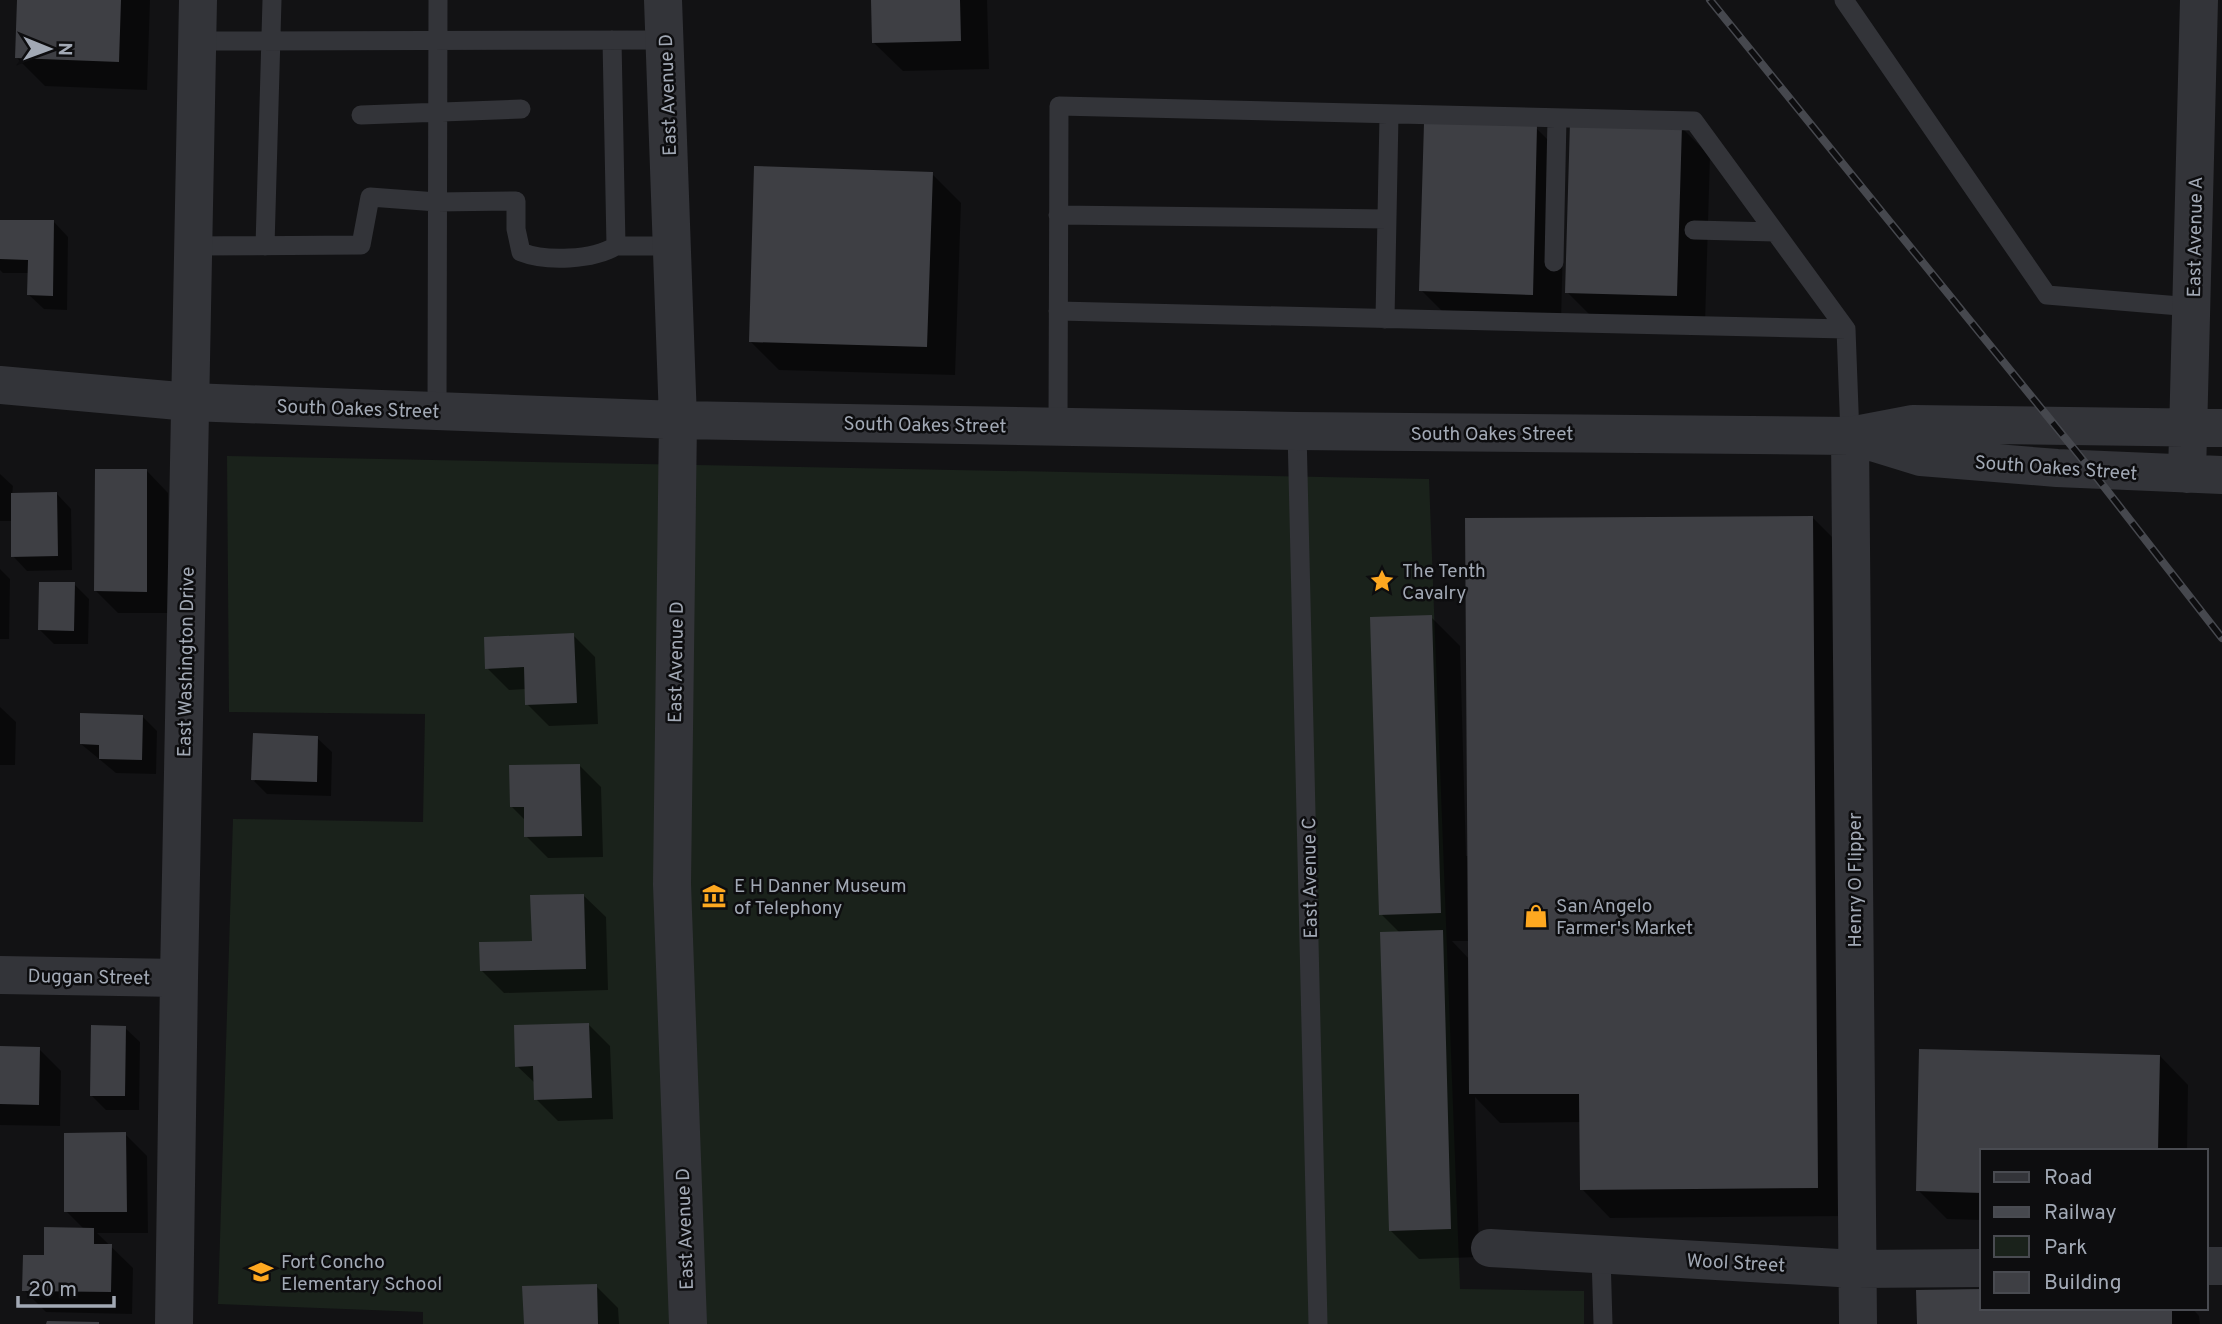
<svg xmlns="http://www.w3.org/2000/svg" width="2222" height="1324" font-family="Overpass,sans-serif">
  <rect width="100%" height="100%" fill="#121214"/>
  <path fill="#1a221b" d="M 227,456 L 1429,479 L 1460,1289 L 1584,1291 L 1584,1324 L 423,1324 L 423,1312 L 218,1304 L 233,819 L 423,822 L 425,714 L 229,712 Z"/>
  <path fill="#0007" fill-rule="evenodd" d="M 19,0 L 150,0 L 147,90 L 45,86 L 17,58 Z
    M 873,0 L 987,0 L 989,69 L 903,71 L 874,43 Z
    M 1681,127 L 1710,156 L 1705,324 L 1596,321 L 1567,292 Z
    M 1536,128 L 1565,157 L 1561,323 L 1450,319 L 1421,290 Z
    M 932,174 L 961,203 L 955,375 L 779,370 L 750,341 Z
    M 0,221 L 54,222 L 68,237 L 67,310 L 44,309 L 29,295 L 30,273 L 3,273 L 0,270 Z
    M 147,471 L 168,493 L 168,613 L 118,613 L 96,591 Z
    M 0,474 L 13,486 L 12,495 L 57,494 L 71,509 L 72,570 L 27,571 L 13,556 L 13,521 L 0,521 Z
    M 1812,517 L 1841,546 L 1846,1216 L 1610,1218 L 1582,1189 L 1581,1122 L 1500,1123 L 1475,1097 L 1479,1257 L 1419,1259 L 1390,1230 L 1400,933 L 1381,914 L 1431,617 L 1460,646 L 1466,856 L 1469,856 ZM 1452,941 L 1470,941 L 1470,960 Z
    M 0,569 L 10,579 L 9,639 L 0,639 Z
    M 74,584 L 89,599 L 88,644 L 54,644 L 39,629 Z
    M 573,635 L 595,657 L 598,724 L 549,726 L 527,704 L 526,689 L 509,690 L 487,668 Z
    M 0,707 L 16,722 L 15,765 L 0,765 Z
    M 142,716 L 157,731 L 156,774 L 116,773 L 81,744 Z
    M 317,738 L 332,752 L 331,796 L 267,794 L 252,779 Z
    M 579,765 L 601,787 L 603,857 L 548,858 L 526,836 L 526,821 L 512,807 Z
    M 584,896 L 606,917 L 608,990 L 504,993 L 482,971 L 533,942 Z
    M 588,1024 L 610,1046 L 613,1119 L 558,1121 L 536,1099 L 536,1084 L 517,1066 Z
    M 125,1028 L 140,1042 L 139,1110 L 106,1110 L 91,1095 Z
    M 0,1048 L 39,1049 L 61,1071 L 60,1126 L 0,1125 Z
    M 1921,1051 L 2160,1056 L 2188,1085 L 2187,1151 L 1982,1151 L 1982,1220 L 1947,1219 L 1918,1190 Z
    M 125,1134 L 147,1156 L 148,1233 L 97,1233 L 133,1268 L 132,1314 L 46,1312 L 24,1290 L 46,1257 L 84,1229 L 66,1211 Z
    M 596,1286 L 618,1308 L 619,1324 L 525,1324 Z
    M 1982,1291 L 1982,1308 L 2192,1308 L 2199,1316 L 2200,1324 L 1919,1324 L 1918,1292 Z"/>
  <path fill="#3e3f44" d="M 17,0 L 121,0 L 119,62 L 15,58 Z
    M 871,0 L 960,0 L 961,41 L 872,43 Z
    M 1570,122 L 1682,125 L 1677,296 L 1565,293 Z
    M 1424,123 L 1537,126 L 1533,295 L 1419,291 Z
    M 754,166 L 933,172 L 927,347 L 749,342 Z
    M 0,220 L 54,220 L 53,296 L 27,295 L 28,260 L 0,259 Z
    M 95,469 L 147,469 L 147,592 L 94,591 Z
    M 57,492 L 58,556 L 11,557 L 11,493 Z
    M 1813,516 L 1818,1188 L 1580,1190 L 1579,1094 L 1469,1094 L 1465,518 Z
    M 39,582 L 75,582 L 74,631 L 38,630 Z
    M 1432,615 L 1441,913 L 1379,915 L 1370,617 Z
    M 574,633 L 577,703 L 525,705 L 524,667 L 485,669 L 484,637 Z
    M 80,713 L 143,715 L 142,760 L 99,759 L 99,745 L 80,744 Z
    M 253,733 L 318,736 L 317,782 L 251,780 Z
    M 580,764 L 582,836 L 524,837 L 524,807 L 510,807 L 509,765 Z
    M 584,894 L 586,969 L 480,971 L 479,942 L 532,941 L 530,895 Z
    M 1443,930 L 1451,1229 L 1389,1231 L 1380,932 Z
    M 589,1023 L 592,1098 L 534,1100 L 533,1066 L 515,1067 L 514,1025 Z
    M 91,1025 L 126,1026 L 125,1096 L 90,1096 Z
    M 0,1046 L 40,1047 L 39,1105 L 0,1104 Z
    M 1919,1049 L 2160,1055 L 2158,1151 L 1982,1151 L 1982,1193 L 1916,1191 Z
    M 126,1132 L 127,1212 L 64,1212 L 64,1133 Z
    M 44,1227 L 94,1228 L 94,1244 L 112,1244 L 111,1292 L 22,1291 L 23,1255 L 44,1255 Z
    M 597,1284 L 598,1324 L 524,1324 L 522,1286 Z
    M 1982,1289 L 1982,1308 L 2172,1308 L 2172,1324 L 1917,1324 L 1916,1290 Z
    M 47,1321 L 99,1322 L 99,1324 L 46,1324 Z"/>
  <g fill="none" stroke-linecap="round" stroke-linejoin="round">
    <path stroke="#333439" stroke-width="19" d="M 1844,0 L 2047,295 L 2192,307
      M 198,41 L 665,40
      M 361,115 L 521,109
      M 1058,215 L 1387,219
      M 1694,230 L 1775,232
      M 193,246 L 361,245 L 370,197 L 437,202 L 516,201 L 516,229 L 521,252 C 546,262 593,260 616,246 L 612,40
      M 265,246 L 272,0
      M 616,246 L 672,246
      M 1554,262 L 1557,118
      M 1058,311 L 1846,329
      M 1385,319 L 1389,115
      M 437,411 L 438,0
      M 1058,427 L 1059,106 L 1694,121 L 1846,329 L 1850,436
      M 1297,431 L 1318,1324
      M 1601,1255 L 1603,1324"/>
    <path stroke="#333439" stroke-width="38" d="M 663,0 L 678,420 L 672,884 L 688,1324
      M 0,385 L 190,402 L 678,420 L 1297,431 L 1850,436 L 1913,424 L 2222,428
      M 1850,436 L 1858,1324
      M 1856,437 L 1921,457 L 2057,468 L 2222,475
      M 2187,474 L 2199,0
      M 0,975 L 179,978
      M 1490,1248 L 1856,1269 L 1982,1268
      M 2206,1266 L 2222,1266
      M 174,1324 L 179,978 L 198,0"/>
    <g stroke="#46484e" stroke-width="8">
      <path id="rail" d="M 1710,0 L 2091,470 L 2222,638"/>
    </g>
    <use href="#rail" stroke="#0d0d0f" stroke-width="5" stroke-dasharray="16" stroke-linecap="butt"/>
  </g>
  <defs>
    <g id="sight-bare" transform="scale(1.89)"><path d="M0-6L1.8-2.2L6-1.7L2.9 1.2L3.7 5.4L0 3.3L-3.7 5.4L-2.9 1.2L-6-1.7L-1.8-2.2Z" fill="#fea820" stroke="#0d0d0f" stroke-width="2.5" paint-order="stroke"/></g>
    <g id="museum-bare" transform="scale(1.89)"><path d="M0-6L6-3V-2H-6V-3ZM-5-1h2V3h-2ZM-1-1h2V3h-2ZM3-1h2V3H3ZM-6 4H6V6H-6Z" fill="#fea820" stroke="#0d0d0f" stroke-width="2.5" paint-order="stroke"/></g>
    <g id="shop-bare" transform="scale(1.89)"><path d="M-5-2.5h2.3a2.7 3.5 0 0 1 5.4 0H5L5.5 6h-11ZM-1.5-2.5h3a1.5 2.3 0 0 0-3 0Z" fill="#fea820" stroke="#0d0d0f" stroke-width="2.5" paint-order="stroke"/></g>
    <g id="school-bare" transform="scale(1.89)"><path d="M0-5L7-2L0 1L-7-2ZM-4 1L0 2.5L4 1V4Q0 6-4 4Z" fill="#fea820" stroke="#0d0d0f" stroke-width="2.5" paint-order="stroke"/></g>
  </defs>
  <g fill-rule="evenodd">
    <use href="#sight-bare" x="1382" y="581"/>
    <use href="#museum-bare" x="714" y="896"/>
    <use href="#shop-bare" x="1536" y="916"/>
    <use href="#school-bare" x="261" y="1272"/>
  </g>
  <g text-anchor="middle" stroke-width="5" stroke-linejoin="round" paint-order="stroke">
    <g font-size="19" fill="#a2a9b5" stroke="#0d0d0f">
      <text transform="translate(667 95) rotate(-92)" y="7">East Avenue D</text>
      <text transform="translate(2194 237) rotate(-89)" y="7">East Avenue A</text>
      <text transform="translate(358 408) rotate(2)" y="7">South Oakes Street</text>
      <text transform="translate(925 424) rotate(1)" y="7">South Oakes Street</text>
      <text x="1492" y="440">South Oakes Street</text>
      <text transform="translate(2056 467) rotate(4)" y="7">South Oakes Street</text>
      <text transform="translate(185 662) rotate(-89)" y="7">East Washington Drive</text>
      <text transform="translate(675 662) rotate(-89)" y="7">East Avenue D</text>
      <text transform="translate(1309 878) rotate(-91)" y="7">East Avenue C</text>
      <text transform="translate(1854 880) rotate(-90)" y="7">Henry O Flipper</text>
      <text transform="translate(89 976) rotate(1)" y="7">Duggan Street</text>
      <text transform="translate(684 1229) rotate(-92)" y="7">East Avenue D</text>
      <text transform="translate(1736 1262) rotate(3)" y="7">Wool Street</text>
    </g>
    <g font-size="19" fill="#a2a9b5" stroke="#0d0d0f" text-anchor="start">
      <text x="1402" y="577">The Tenth<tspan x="1402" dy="22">Cavalry</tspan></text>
      <text x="734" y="892">E H Danner Museum<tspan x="734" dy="22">of Telephony</tspan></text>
      <text x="1556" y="912">San Angelo<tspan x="1556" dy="22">Farmer's Market</tspan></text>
      <text x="281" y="1268">Fort Concho<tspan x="281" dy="22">Elementary School</tspan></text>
    </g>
  </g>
  <rect x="1980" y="1149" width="228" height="161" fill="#0d0d0f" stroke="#494b51" stroke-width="2"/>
  <rect x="1994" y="1172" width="35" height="10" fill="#333439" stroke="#494b51" stroke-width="2"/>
  <text x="2044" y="1184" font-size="21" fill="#a2a9b5">Road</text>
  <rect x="1994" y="1207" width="35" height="10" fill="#46484e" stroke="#494b51" stroke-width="2"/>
  <text x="2044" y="1219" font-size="21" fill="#a2a9b5">Railway</text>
  <rect x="1994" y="1236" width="35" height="21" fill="#1a221b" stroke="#494b51" stroke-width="2"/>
  <text x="2044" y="1254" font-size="21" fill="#a2a9b5">Park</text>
  <rect x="1994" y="1272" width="35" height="21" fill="#3e3f44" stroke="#494b51" stroke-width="2"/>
  <text x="2044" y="1289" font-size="21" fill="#a2a9b5">Building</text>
  <g transform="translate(49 49) rotate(91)" stroke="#0d0d0f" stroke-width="5" paint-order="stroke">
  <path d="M0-5L12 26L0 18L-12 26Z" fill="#a2a9b5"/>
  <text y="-10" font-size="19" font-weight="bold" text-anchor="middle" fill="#a2a9b5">N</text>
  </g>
  <path d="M18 1296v10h96v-10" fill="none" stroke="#a2a9b5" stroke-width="3.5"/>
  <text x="28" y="1296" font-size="21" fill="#a2a9b5" stroke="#0d0d0f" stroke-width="5" paint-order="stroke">20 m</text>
</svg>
